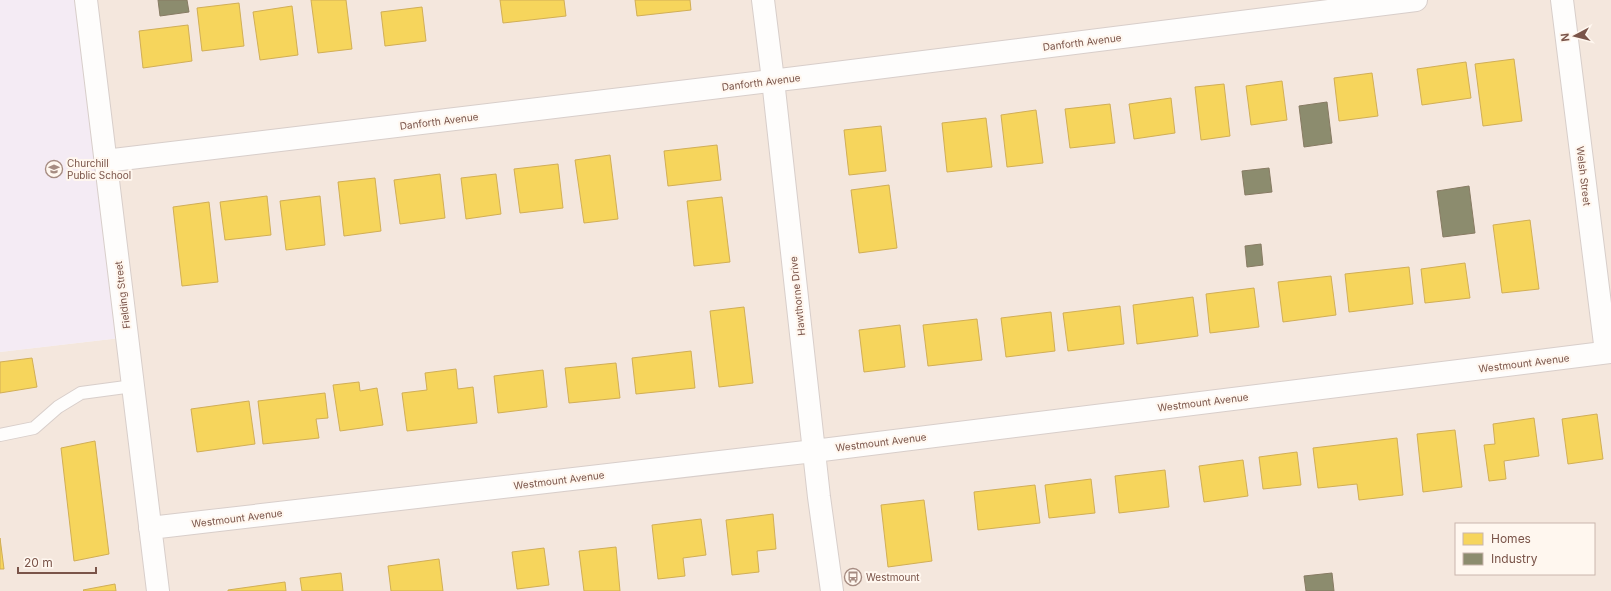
<svg xmlns="http://www.w3.org/2000/svg" width="1611" height="591" font-family="Inter,sans-serif">
  <rect width="100%" height="100%" fill="#f9f3ed"/>
  <path fill="#f4e7dd" fill-rule="evenodd" d="M 87,0 L 1611,0 L 1611,591 L 0,591 L 0,352 L 129,337 ZM 1456,524 L 1594,524 L 1594,574 L 1456,574 Z"/>
  <path fill="#f4ebf4" d="M 0,0 L 87,0 L 129,337 L 0,352 Z"/>
  <path fill="#f6d55c" stroke="#d1ae56" d="M 311,0 L 346,0 L 352,49 L 318,53 Z
    M 500,0 L 564,0 L 566,16 L 503,23 Z
    M 635,0 L 690,0 L 691,10 L 637,16 Z
    M 239,3 L 244,46 L 202,51 L 197,8 Z
    M 292,6 L 298,55 L 260,60 L 253,12 Z
    M 422,7 L 426,41 L 385,46 L 381,12 Z
    M 188,25 L 192,61 L 143,68 L 139,31 Z
    M 1514,59 L 1522,121 L 1483,126 L 1475,64 Z
    M 1466,62 L 1471,98 L 1422,105 L 1417,69 Z
    M 1372,73 L 1378,116 L 1339,121 L 1334,78 Z
    M 1282,81 L 1287,120 L 1251,125 L 1246,86 Z
    M 1224,84 L 1230,136 L 1201,140 L 1195,87 Z
    M 1171,98 L 1175,133 L 1134,139 L 1129,104 Z
    M 1110,104 L 1115,143 L 1070,148 L 1065,109 Z
    M 1036,110 L 1043,163 L 1007,167 L 1001,115 Z
    M 986,118 L 992,167 L 947,172 L 942,123 Z
    M 881,126 L 886,171 L 849,175 L 844,130 Z
    M 717,145 L 721,180 L 668,186 L 664,151 Z
    M 610,155 L 618,219 L 584,223 L 575,160 Z
    M 558,164 L 563,208 L 520,213 L 514,169 Z
    M 440,174 L 445,218 L 400,224 L 394,180 Z
    M 496,174 L 501,214 L 466,219 L 461,178 Z
    M 375,178 L 381,231 L 344,236 L 338,182 Z
    M 889,185 L 897,248 L 859,253 L 851,190 Z
    M 267,196 L 271,235 L 225,240 L 220,202 Z
    M 320,196 L 325,245 L 286,250 L 280,201 Z
    M 722,197 L 730,262 L 694,266 L 687,201 Z
    M 209,202 L 218,282 L 182,286 L 173,207 Z
    M 1530,220 L 1539,289 L 1502,293 L 1493,225 Z
    M 1465,263 L 1470,298 L 1425,303 L 1421,269 Z
    M 1409,267 L 1413,304 L 1349,312 L 1345,274 Z
    M 1331,276 L 1336,315 L 1283,322 L 1278,282 Z
    M 1254,288 L 1259,327 L 1210,333 L 1206,294 Z
    M 1193,297 L 1198,336 L 1137,344 L 1133,305 Z
    M 1120,306 L 1124,344 L 1068,351 L 1063,313 Z
    M 744,307 L 753,383 L 719,387 L 710,311 Z
    M 1051,312 L 1055,351 L 1006,357 L 1001,318 Z
    M 977,319 L 982,360 L 928,366 L 923,325 Z
    M 900,325 L 905,367 L 864,372 L 859,330 Z
    M 691,351 L 695,388 L 636,394 L 632,358 Z
    M 32,358 L 37,387 L 0,393 L 0,362 Z
    M 616,363 L 620,398 L 569,403 L 565,368 Z
    M 456,369 L 458,389 L 473,387 L 477,423 L 407,431 L 402,393 L 427,390 L 425,373 Z
    M 543,370 L 547,407 L 498,413 L 494,376 Z
    M 359,382 L 360,391 L 377,388 L 383,425 L 340,431 L 333,385 Z
    M 325,393 L 328,418 L 316,419 L 319,438 L 263,444 L 258,401 Z
    M 249,401 L 255,444 L 197,452 L 191,409 Z
    M 1597,414 L 1603,459 L 1568,464 L 1562,419 Z
    M 1534,418 L 1539,456 L 1504,461 L 1506,479 L 1489,481 L 1484,445 L 1495,444 L 1493,424 Z
    M 1455,430 L 1462,487 L 1423,492 L 1417,434 Z
    M 1397,438 L 1403,495 L 1359,500 L 1357,484 L 1318,488 L 1313,448 Z
    M 95,441 L 109,554 L 74,561 L 61,448 Z
    M 1297,452 L 1301,485 L 1263,489 L 1259,457 Z
    M 1243,460 L 1248,496 L 1204,502 L 1199,466 Z
    M 1165,470 L 1169,507 L 1119,513 L 1115,476 Z
    M 1091,479 L 1095,513 L 1049,518 L 1045,485 Z
    M 1035,485 L 1040,523 L 978,530 L 974,492 Z
    M 924,500 L 932,561 L 888,567 L 881,505 Z
    M 773,514 L 776,549 L 757,551 L 759,572 L 732,575 L 726,520 Z
    M 701,519 L 706,555 L 683,558 L 685,576 L 658,579 L 652,525 Z
    M 0,538 L 4,569 L 0,569 Z
    M 616,547 L 620,591 L 584,591 L 579,551 Z
    M 544,548 L 549,585 L 517,589 L 512,552 Z
    M 439,559 L 443,591 L 391,591 L 388,566 Z
    M 341,573 L 343,591 L 302,591 L 300,578 Z
    M 285,582 L 286,591 L 228,591 L 228,590 Z
    M 115,584 L 116,591 L 84,591 L 83,590 Z"/>
  <path fill="#8c8c6e" stroke="#877b63" d="M 158,0 L 187,0 L 189,12 L 160,16 Z
    M 1327,102 L 1332,143 L 1304,147 L 1299,106 Z
    M 1269,168 L 1272,192 L 1245,195 L 1242,171 Z
    M 1469,186 L 1475,233 L 1443,237 L 1437,191 Z
    M 1261,244 L 1263,265 L 1247,267 L 1245,246 Z
    M 1332,573 L 1334,591 L 1306,591 L 1304,576 Z"/>
  <g fill="none" stroke-linecap="round" stroke-linejoin="round">
    <g stroke="#d8ceca" stroke-width="14">
      <path id="service" d="M 0,435 L 34,428 L 58,407 L 81,393 L 133,386"/>
    </g>
    <g stroke="#d8ceca" stroke-width="24">
      <path id="minor" d="M 86,0 L 158,591
        M 1562,0 L 1606,352
        M 105,161 L 812,76 L 1416,0
        M 150,528 L 814,451"/>
    </g>
    <g stroke="#d8ceca" stroke-width="24">
      <path id="tertiary" d="M 763,0 L 773,80 L 819,497 L 832,591
        M 814,451 L 1611,352"/>
    </g>
    <use href="#service" stroke="#fefdfc" stroke-width="12"/>
    <use href="#minor" stroke="#fefdfc" stroke-width="22"/>
    <use href="#tertiary" stroke="#fefdfc" stroke-width="22"/>
  </g>
  <defs>
    <g id="school-ring" transform="scale(0.9)"><circle r="9.5" fill="#fff7ef" stroke="#a68c82" stroke-width="1.5"/><path d="M0-5L7-2L0 1L-7-2ZM-4 1L0 2.5L4 1V4Q0 6-4 4Z" fill="#a68c82"/></g>
    <g id="bus-ring" transform="scale(0.9)"><circle r="9.5" fill="#fff7ef" stroke="#a68c82" stroke-width="1.5"/><path d="M-5-6H5V4H4V6H2V4H-2V6H-4V4H-5ZM-3.5-4V0h7V-4ZM-3.5 1.2v1.5H-2V1.2ZM2 1.2v1.5H3.5V1.2Z" fill="#a68c82"/></g>
  </defs>
  <g fill-rule="evenodd">
    <use href="#school-ring" x="54" y="169"/>
    <use href="#bus-ring" x="853" y="577"/>
  </g>
  <g text-anchor="middle" stroke-width="4" stroke-linejoin="round" paint-order="stroke">
    <g font-size="10" fill="#7a5449" stroke="#fff7ef">
      <text transform="translate(1082 42) rotate(-7)" y="4">Danforth Avenue</text>
      <text transform="translate(761 82) rotate(-7)" y="4">Danforth Avenue</text>
      <text transform="translate(439 121) rotate(-7)" y="4">Danforth Avenue</text>
      <text transform="translate(1584 176) rotate(83)" y="4">Welsh Street</text>
      <text transform="translate(122 295) rotate(-97)" y="4">Fielding Street</text>
      <text transform="translate(797 296) rotate(-96)" y="4">Hawthorne Drive</text>
      <text transform="translate(1524 363) rotate(-7)" y="4">Westmount Avenue</text>
      <text transform="translate(1203 402) rotate(-7)" y="4">Westmount Avenue</text>
      <text transform="translate(881 442) rotate(-7)" y="4">Westmount Avenue</text>
      <text transform="translate(559 480) rotate(-7)" y="4">Westmount Avenue</text>
      <text transform="translate(237 518) rotate(-7)" y="4">Westmount Avenue</text>
    </g>
    <g font-size="10" fill="#7a5449" stroke="#fff7ef" text-anchor="start">
      <text x="67" y="167">Churchill<tspan x="67" dy="12">Public School</tspan></text>
      <text x="866" y="581">Westmount</text>
    </g>
  </g>
  <rect x="1455" y="523" width="140" height="52" fill="#fff7ef" stroke="#cab6ad"/>
  <rect x="1463" y="533" width="20" height="12" fill="#f6d55c" stroke="#cab6ad"/>
  <text x="1491" y="543" font-size="12" fill="#7a5449">Homes</text>
  <rect x="1463" y="553" width="20" height="12" fill="#8c8c6e" stroke="#cab6ad"/>
  <text x="1491" y="563" font-size="12" fill="#7a5449">Industry</text>
  <g transform="translate(1575 36) rotate(263)" stroke="#fff7ef" stroke-width="3" paint-order="stroke">
  <path d="M0-3L7 15L0 10L-7 15Z" fill="#7a5449"/>
  <text y="-6" font-size="11" font-weight="bold" text-anchor="middle" fill="#7a5449">N</text>
  </g>
  <path d="M18 567v6h78v-6" fill="none" stroke="#7a5449" stroke-width="2"/>
  <text x="24" y="567" font-size="12" fill="#7a5449" stroke="#fff7ef" stroke-width="3" paint-order="stroke">20 m</text>
</svg>
